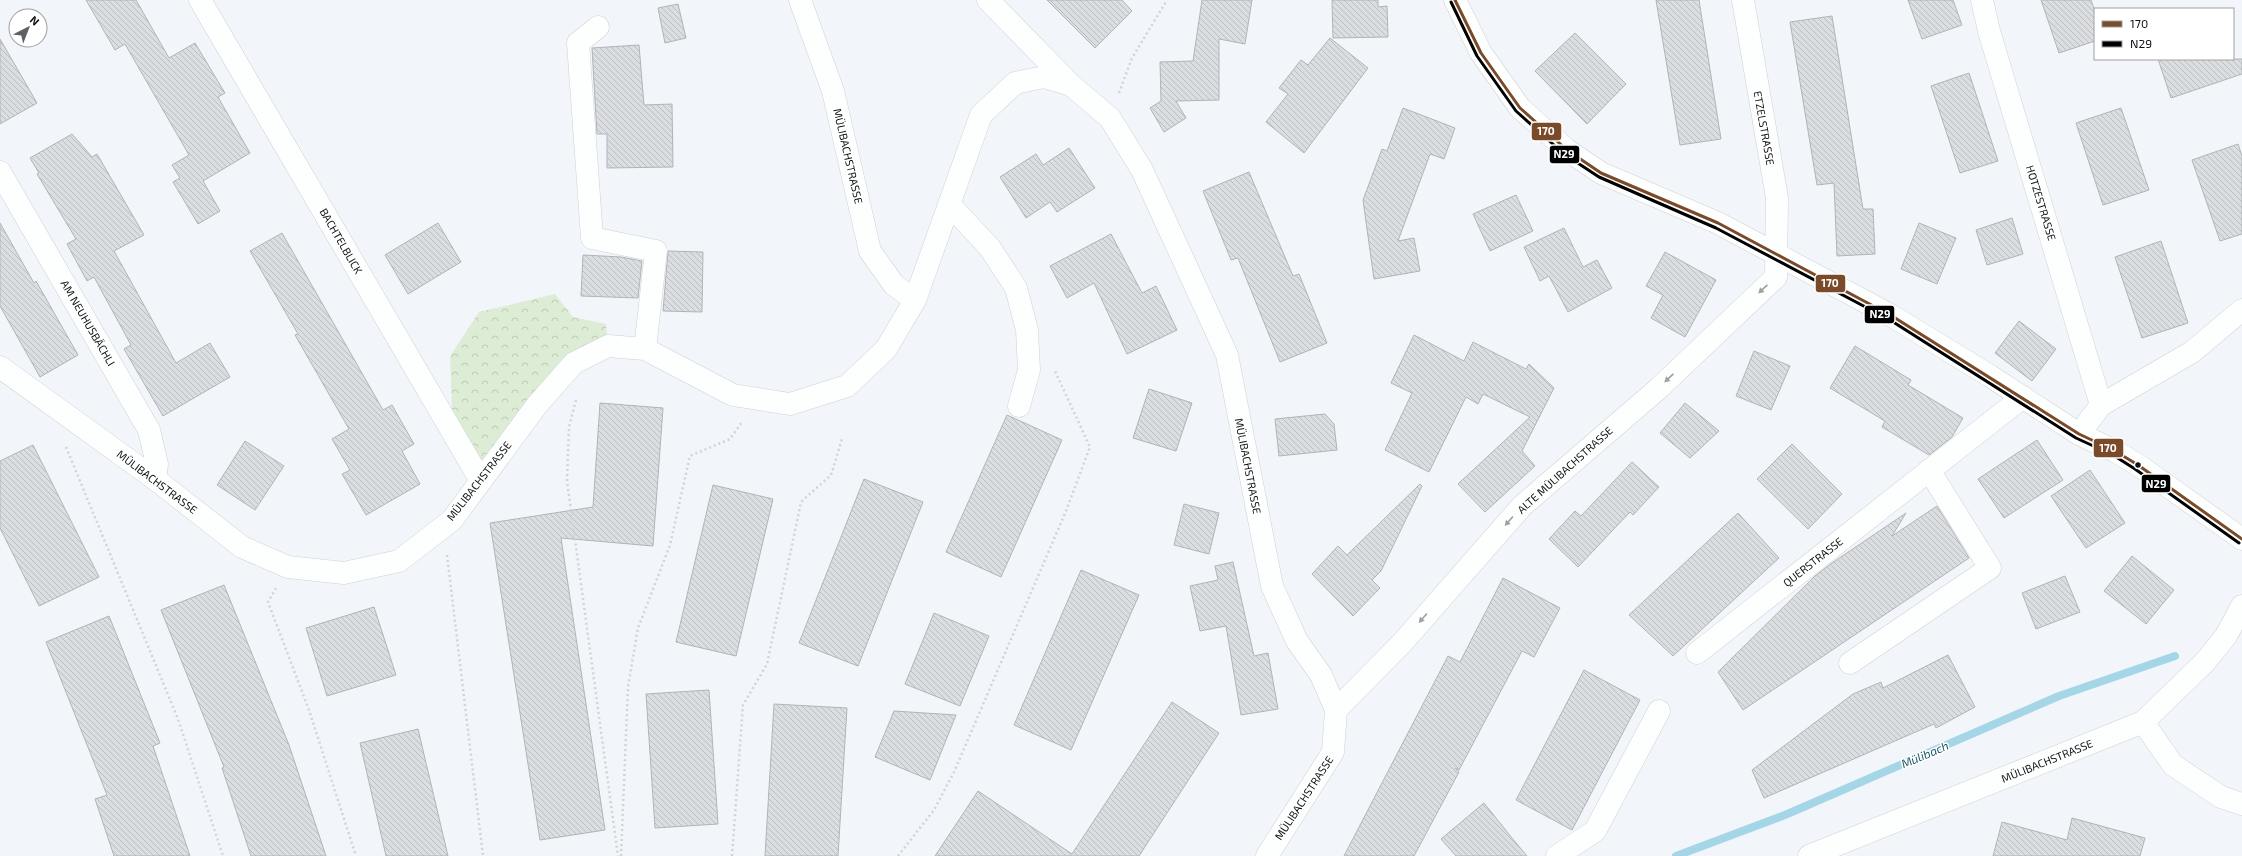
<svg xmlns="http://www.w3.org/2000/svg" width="2242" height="856" font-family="'Exo 2',sans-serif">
  <defs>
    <pattern id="forest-crowns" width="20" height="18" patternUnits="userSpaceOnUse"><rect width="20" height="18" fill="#ddedd5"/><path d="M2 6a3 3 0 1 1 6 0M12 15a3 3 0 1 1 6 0" fill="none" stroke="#bccab6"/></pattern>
    <pattern id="building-back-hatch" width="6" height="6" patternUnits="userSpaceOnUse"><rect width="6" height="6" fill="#dbdee1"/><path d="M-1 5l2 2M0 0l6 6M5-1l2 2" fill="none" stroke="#bbbdc0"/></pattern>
  </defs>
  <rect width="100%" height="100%" fill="#f2f6fa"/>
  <path fill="url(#forest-crowns)" d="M 555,294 L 573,317 L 606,324 L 608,346 L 588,357 L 486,474 L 453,439 L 450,356 L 479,312 Z"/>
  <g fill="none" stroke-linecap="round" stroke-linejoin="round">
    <path stroke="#a4d6e7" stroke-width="8" d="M 1676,856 L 1785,815 L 2059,696 L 2175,656"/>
  </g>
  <path fill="url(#building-back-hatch)" stroke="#b1b4b7" d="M 86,0 L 136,0 L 169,58 L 195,43 L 225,93 L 218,97 L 250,153 L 203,181 L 220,211 L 198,224 L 173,182 L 180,178 L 172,165 L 189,155 L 125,44 L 115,50 Z
    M 1047,0 L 1122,0 L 1132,11 L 1095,48 Z
    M 1202,0 L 1252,0 L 1245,44 L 1219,39 L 1219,100 L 1176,101 L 1186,118 L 1164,132 L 1150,108 L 1161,101 L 1160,62 L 1193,61 Z
    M 1332,0 L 1378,0 L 1378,7 L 1387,6 L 1388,37 L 1333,38 Z
    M 1656,0 L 1699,0 L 1721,139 L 1680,145 Z
    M 1908,0 L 1953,0 L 1962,25 L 1922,39 Z
    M 2041,0 L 2091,0 L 2095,11 L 2095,41 L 2059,53 Z
    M 678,4 L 686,38 L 665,43 L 658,8 Z
    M 1832,16 L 1863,209 L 1873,209 L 1875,254 L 1837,256 L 1834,183 L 1817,185 L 1790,22 Z
    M 1575,33 L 1626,84 L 1587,124 L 1535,71 Z
    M 1330,38 L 1368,68 L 1304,153 L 1266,122 L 1288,94 L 1279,88 L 1301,60 L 1308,65 Z
    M 0,39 L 37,103 L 0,124 Z
    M 639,45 L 644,105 L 672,104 L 673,167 L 607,168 L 607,134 L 597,134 L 592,48 Z
    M 2158,59 L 2242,59 L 2242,74 L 2171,98 Z
    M 1969,73 L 1998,161 L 1960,173 L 1931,86 Z
    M 1403,108 L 1455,128 L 1444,159 L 1430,154 L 1398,241 L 1414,238 L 1420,271 L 1374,279 L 1363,200 L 1382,149 L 1387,151 Z
    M 2121,108 L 2149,190 L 2103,205 L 2076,123 Z
    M 72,134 L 92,157 L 97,154 L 144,235 L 114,251 L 176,363 L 210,343 L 230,377 L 163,416 L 124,349 L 131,345 L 94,277 L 87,281 L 67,244 L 76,239 L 37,174 L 39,173 L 30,158 Z
    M 2238,144 L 2242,156 L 2242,234 L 2220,241 L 2192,160 Z
    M 1069,148 L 1095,188 L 1057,212 L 1050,202 L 1026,218 L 1000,177 L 1036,154 L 1043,165 Z
    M 1249,172 L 1293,276 L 1299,274 L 1327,343 L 1280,362 L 1238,258 L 1231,260 L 1203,191 Z
    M 1516,195 L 1533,231 L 1490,251 L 1473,214 Z
    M 2012,218 L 2023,254 L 1987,265 L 1976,230 Z
    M 0,223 L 34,283 L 36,281 L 78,355 L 40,377 L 0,306 Z
    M 438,223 L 461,262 L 408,294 L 385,255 Z
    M 1919,223 L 1956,238 L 1937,284 L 1901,269 Z
    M 1564,228 L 1583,267 L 1597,260 L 1612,288 L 1568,312 L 1549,276 L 1540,281 L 1524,247 Z
    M 282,233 L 383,410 L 392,405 L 414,444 L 402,451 L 420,484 L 366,515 L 342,474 L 350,470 L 332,439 L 349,429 L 295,335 L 298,334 L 250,251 Z
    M 1111,234 L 1142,293 L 1156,286 L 1177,330 L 1127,354 L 1094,283 L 1067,298 L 1050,266 Z
    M 2161,241 L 2188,323 L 2142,338 L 2115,257 Z
    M 668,251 L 703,252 L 702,312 L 663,311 Z
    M 1665,252 L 1716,280 L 1685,337 L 1651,318 L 1663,295 L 1646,286 Z
    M 583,255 L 621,257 L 642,261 L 638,298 L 581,296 Z
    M 2019,321 L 2056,349 L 2032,381 L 1995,353 Z
    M 1414,335 L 1464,361 L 1473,342 L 1526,369 L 1529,364 L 1554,388 L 1522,451 L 1535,466 L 1485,512 L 1458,484 L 1530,417 L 1483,394 L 1478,404 L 1466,397 L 1429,472 L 1385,450 L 1412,393 L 1391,383 Z
    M 1855,346 L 1911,380 L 1908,385 L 1963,418 L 1952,437 L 1929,455 L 1882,427 L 1885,421 L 1830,388 Z
    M 1754,351 L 1790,366 L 1771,410 L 1736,396 Z
    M 1149,389 L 1192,403 L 1176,451 L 1133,438 Z
    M 600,403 L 663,408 L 653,546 L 561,538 L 605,830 L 540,840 L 490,523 L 593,507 Z
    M 1685,403 L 1719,431 L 1690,458 L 1660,433 Z
    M 1325,414 L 1334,424 L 1337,450 L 1279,456 L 1275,419 Z
    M 1007,415 L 1062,440 L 1001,577 L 946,552 Z
    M 2037,440 L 2063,480 L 2004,518 L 1978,479 Z
    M 245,441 L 284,466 L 255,510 L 217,485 Z
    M 1792,444 L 1842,494 L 1808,529 L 1757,479 Z
    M 33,445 L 99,577 L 39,606 L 0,528 L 0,461 Z
    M 1632,462 L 1659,487 L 1633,515 L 1630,512 L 1578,567 L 1549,539 L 1575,511 L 1581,516 Z
    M 2090,470 L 2125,523 L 2086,548 L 2051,496 Z
    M 864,479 L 923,502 L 858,666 L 799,643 Z
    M 1420,484 L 1422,486 L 1381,571 L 1372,580 L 1380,588 L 1353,616 L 1312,574 L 1338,546 L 1347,555 Z
    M 713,485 L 773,499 L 736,656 L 676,642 Z
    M 1184,504 L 1219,513 L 1209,554 L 1174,545 Z
    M 1937,506 L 1969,558 L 1743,710 L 1718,672 L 1815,576 L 1832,563 L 1906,513 L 1892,536 Z
    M 1738,513 L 1779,558 L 1673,656 L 1629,615 Z
    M 2132,556 L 2174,590 L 2146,624 L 2104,591 Z
    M 1233,562 L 1254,656 L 1268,653 L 1278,709 L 1241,715 L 1226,626 L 1200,631 L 1190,586 L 1218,580 L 1215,566 Z
    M 1081,570 L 1139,595 L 1071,750 L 1014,725 Z
    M 2065,576 L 2080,612 L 2036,629 L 2022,593 Z
    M 1503,578 L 1560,608 L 1534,657 L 1522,651 L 1459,770 L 1455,768 L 1459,772 L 1414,856 L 1344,856 L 1448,656 L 1460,662 Z
    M 224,585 L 289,745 L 326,856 L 251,856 L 222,768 L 224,767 L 161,610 Z
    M 374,607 L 396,675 L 327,696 L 306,628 Z
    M 934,613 L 989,636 L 960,706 L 905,684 Z
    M 109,616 L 160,743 L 153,746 L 190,856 L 114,856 L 95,799 L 107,795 L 46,642 Z
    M 1948,655 L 1975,707 L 1936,728 L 1934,724 L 1764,798 L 1752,770 L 1853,694 L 1881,682 L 1883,688 Z
    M 1584,670 L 1640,700 L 1572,830 L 1516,800 Z
    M 709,690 L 718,824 L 655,828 L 646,694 Z
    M 1172,702 L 1219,733 L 1139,856 L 935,856 L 978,791 L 1072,854 Z
    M 774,704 L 847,708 L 838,856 L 765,856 Z
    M 894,711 L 956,715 L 930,780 L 875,757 Z
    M 418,729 L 448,856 L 386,856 L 360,743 Z
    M 1484,803 L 1512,838 L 1527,856 L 1456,856 L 1441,839 Z
    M 2072,818 L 2145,838 L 2140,856 L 1993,856 L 2002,822 L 2067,840 Z"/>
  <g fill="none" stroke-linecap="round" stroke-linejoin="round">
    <g stroke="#ced1d4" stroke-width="23">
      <path id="minor" d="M 200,0 L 481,481
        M 800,0 L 833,91 L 870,251 L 894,285 L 915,300
        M 988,0 L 1071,85 L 1110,118 L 1142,170 L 1227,355 L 1272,586 L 1297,641 L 1321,675 L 1336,710 L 1333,752 L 1267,856
        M 1982,0 L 1989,31 L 2101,405
        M 598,27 L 578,43 L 592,238 L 656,251 L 645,349
        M 0,172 L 149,430 L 157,464 L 155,479
        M 949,204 L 990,248 L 1016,288 L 1027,330 L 1029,370 L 1019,406
        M 0,367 L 155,479 L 242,547 L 288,567 L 344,573 L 399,561 L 452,520 L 537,405 L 574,363 L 608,346 L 645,349 L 733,395 L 790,404 L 847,386 L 886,349 L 915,300 L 981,115 L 1015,83 L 1044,77 L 1071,85
        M 2079,434 L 2101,405 L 2192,352 L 2242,310
        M 1697,653 L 2023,397
        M 1850,663 L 1990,568 L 1929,470
        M 1336,710 L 1402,643 L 1522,506 L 1658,389 L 1776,277 L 1777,198 L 1743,0
        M 2143,722 L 2173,765 L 2221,797 L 2242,804
        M 1557,856 L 1595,831 L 1659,711
        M 1809,856 L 2143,722 L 2205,662 L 2226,636 L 2242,606"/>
    </g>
    <g stroke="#ced1d4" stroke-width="23">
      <path id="major" d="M 1455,0 L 1481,53 L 1520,108 L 1567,150 L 1601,173 L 1718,223 L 1892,316 L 1990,376 L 2079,434 L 2115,451 L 2138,465 L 2242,539"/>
    </g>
    <path stroke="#d2d3d5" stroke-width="2.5" stroke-dasharray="2 3" stroke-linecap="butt" d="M 1119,93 L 1132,58 L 1167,0
      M 576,400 L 569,427 L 567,481 L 618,856
      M 66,447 L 178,719 L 223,856
      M 447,555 L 483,856
      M 276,588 L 268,602 L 309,710 L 356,856
      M 621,856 L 628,687 L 638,628 L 670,545 L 690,456 L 730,439 L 742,422
      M 732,856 L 743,705 L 767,664 L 801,502 L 831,475 L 842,439
      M 898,856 L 934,810 L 954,772 L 1066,511 L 1090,447 L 1055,371"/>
    <use href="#minor" stroke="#fdfefe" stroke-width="22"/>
    <use href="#major" stroke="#fdfefe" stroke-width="22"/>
    <g stroke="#fff" stroke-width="6">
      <path id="bus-1" d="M 1455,0 L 1481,53 L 1520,108 L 1567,150 L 1601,173 L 1718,223 L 1892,316 L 2079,434 L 2115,451 L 2138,465 L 2242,539"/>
    </g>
    <g stroke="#fff" stroke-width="6">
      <path id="bus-2" d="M 1451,2 L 1477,56 L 1516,111 L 1564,154 L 1599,177 L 1716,228 L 1890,320 L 2076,438 L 2113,455 L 2135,469 L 2239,543"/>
    </g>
    <use href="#bus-1" stroke="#7a4b2a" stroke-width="3"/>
    <use href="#bus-2" stroke="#000" stroke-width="3"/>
  </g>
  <defs><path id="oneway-solid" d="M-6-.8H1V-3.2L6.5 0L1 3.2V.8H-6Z"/></defs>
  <g fill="#9e9fa0">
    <use href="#oneway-solid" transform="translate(1763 289) rotate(137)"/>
    <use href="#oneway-solid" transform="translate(1669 378) rotate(137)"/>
    <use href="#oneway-solid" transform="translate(1509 521) rotate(131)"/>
    <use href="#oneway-solid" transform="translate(1423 618) rotate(131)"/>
  </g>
  <circle fill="#0f1113" stroke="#fff" stroke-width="1.5" cx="2138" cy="465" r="3.5"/>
  <g text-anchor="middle" stroke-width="3" stroke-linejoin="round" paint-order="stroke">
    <g font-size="11" fill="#0f1113" stroke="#fff">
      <text transform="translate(1764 128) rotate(80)" y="4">ETZELSTRASSE</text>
      <text transform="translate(848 156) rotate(77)" y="4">MÜLIBACHSTRASSE</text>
      <text transform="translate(2041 203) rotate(73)" y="4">HOTZESTRASSE</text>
      <text transform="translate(341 241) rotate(60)" y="4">BACHTELBLICK</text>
      <text transform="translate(88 323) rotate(60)" y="4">AM NEUHUSBÄCHLI</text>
      <text transform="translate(1248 466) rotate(79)" y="4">MÜLIBACHSTRASSE</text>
      <text transform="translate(1565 470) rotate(-42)" y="4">ALTE MÜLIBACHSTRASSE</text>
      <text transform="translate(479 481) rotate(-52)" y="4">MÜLIBACHSTRASSE</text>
      <text transform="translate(157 482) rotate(37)" y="4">MÜLIBACHSTRASSE</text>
      <text transform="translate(1813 562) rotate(-38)" y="4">QUERSTRASSE</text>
      <text transform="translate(2047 761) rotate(-22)" y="4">MÜLIBACHSTRASSE</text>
      <text transform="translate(1304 798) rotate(-57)" y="4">MÜLIBACHSTRASSE</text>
    </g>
    <g font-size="12" font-style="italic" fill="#1e5768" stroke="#fff">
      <text transform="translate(1925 755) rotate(-23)" y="4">Mülibach</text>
    </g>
  </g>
  <g stroke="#fff" stroke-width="1.5">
    <rect x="1531" y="122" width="31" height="19" rx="4" fill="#7a4b2a"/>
    <rect x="1549" y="145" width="31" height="19" rx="4" fill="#000"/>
    <rect x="1815" y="274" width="31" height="19" rx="4" fill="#7a4b2a"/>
    <rect x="1864" y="305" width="31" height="19" rx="4" fill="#000"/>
    <rect x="2093" y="438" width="31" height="20" rx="4" fill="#7a4b2a"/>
    <rect x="2141" y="474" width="30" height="19" rx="4" fill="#000"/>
  </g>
  <g font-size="11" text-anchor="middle" font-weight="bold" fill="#fff">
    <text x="1546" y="135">170</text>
    <text x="1564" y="158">N29</text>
    <text x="1830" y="287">170</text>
    <text x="1880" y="318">N29</text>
    <text x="2108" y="452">170</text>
    <text x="2156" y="488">N29</text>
  </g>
  <rect x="2094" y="8" width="140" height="52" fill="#ffffff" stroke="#9fa0a1"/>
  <rect x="2102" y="21" width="20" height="6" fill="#7a4b2a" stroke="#9fa0a1"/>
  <text x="2130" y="28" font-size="12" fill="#0f1113">170</text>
  <rect x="2102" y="41" width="20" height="6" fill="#000000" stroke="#9fa0a1"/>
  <text x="2130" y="48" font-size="12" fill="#0f1113">N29</text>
  <g transform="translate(28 28) rotate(42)"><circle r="19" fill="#ffffff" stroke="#9fa0a1"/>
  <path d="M0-3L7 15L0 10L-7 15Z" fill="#5e6164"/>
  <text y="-6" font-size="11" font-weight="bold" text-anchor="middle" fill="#0f1113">N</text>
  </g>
</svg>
